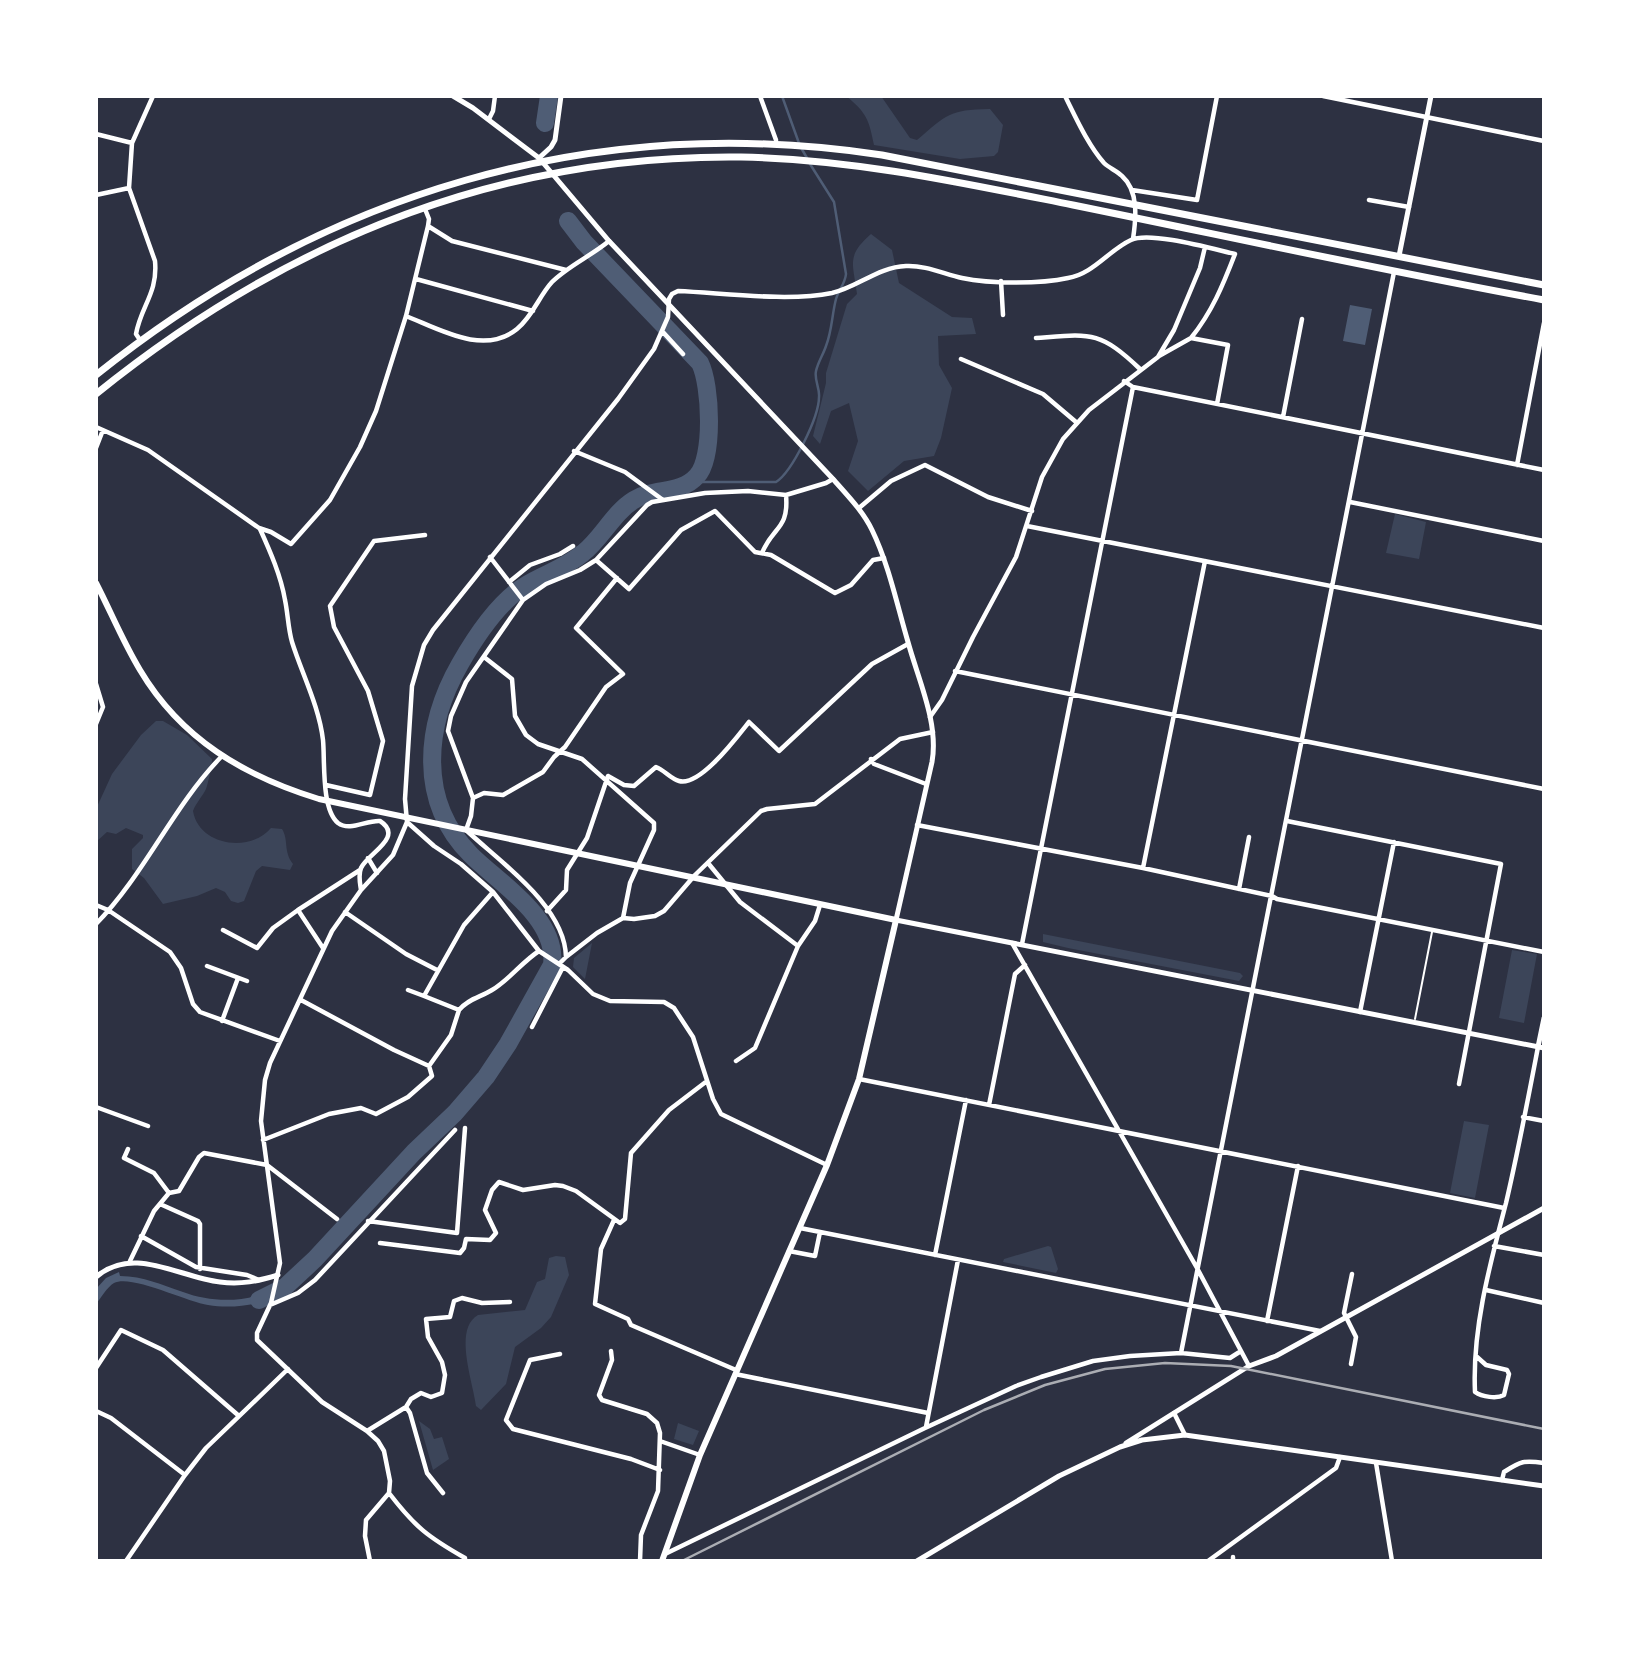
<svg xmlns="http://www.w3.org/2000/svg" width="1640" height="1657" font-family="Helvetica,sans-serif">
  <rect width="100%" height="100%" fill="#2d3142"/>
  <path fill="#3c4559" d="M 846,96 L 881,96 L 910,138 L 917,140 C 948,114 948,110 990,109 L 1003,125 L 998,152 L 994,156 L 960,159 L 874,145 C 869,120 867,113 846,96 Z
    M 871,234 L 892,250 L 899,283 L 952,317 L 972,318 L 976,334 L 938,336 L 939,365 L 952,388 L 941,438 L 934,456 L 904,461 L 868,491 L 848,471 L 858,441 L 849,403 L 831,411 L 820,444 L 813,436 L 826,383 L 826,373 L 847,304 L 857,294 C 853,263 846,256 871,234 Z
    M 1395,514 L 1426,522 L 1419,559 L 1386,553 Z
    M 156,721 L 163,721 L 187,735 L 212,759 C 212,765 208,784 206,789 C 202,797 196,803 193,811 C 199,846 250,853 271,828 L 282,829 C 289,840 283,851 293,864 L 290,870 L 262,866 L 256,871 L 244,901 L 238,903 L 231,901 L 225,892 L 216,888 L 197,896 L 163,904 L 144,878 L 132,869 L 132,849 L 143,838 L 143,835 L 126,828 L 116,834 L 107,832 L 96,842 L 96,809 L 112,774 L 141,735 Z
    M 1043,934 L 1240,973 L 1243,976 L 1239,981 L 1068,948 L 1043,942 Z
    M 592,943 L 585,979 L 573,967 L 574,958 Z
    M 1512,950 L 1537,954 L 1524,1023 L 1499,1018 Z
    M 1464,1121 L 1489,1125 L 1475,1198 L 1450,1193 Z
    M 1048,1246 L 1051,1247 L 1058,1269 L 1056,1273 L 1003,1262 L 1004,1259 Z
    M 556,1256 L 565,1257 L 569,1275 L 551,1317 L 541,1328 L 515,1347 L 506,1384 L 481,1410 L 476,1406 C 473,1382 453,1329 478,1315 L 525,1310 L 537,1282 L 545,1279 L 549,1258 Z
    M 419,1421 L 430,1429 L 434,1439 L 442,1437 L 449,1459 L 433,1470 Z
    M 678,1423 L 699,1431 L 693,1445 L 674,1439 Z"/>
  <path fill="#4f5d75" d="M 1350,305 L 1372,309 L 1365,345 L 1343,341 Z
    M 119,1272 L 120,1276 C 144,1276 161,1285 183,1292 C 215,1304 254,1303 282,1284 L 278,1297 C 256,1305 232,1309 208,1305 C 187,1302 131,1274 114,1283 C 107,1287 101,1298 96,1304 L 96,1289 L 106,1278 Z"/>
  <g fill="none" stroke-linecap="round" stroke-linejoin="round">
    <path stroke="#4f5d75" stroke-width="2.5" d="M 782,96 L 800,146 L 807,158
      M 691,482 L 776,482 C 792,472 819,417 819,397 C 820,388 814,380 816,371 C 818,362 823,355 826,346 C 832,331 832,314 836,299 C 839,289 845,284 846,274 L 834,202 L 810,164"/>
    <path stroke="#4f5d75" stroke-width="18" d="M 545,123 L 549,96
      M 259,1300 L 285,1287 L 315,1259 L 414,1152 L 455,1113 L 486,1077 L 508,1044 L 552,965 C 558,918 499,883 471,855 C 417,801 425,725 460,664 C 476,636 497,604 523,587 C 543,574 564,569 583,553 C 602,538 613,513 634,500 C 654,487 680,495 697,476 C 714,458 711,385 700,363 L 584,242 L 568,221"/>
    <path stroke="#fff" stroke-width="2" d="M 1415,1019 L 1432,932"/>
    <path stroke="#fff" stroke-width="4.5" d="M 760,96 L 776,140
      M 1065,96 C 1076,118 1088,145 1104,163 C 1109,168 1117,171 1122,176 C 1139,191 1136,219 1133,239
      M 1323,96 L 1544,141
      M 489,119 L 493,111 L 495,96
      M 96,134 L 132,143
      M 1132,190 L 1197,200 L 1217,96
      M 96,195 L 129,188
      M 1369,200 L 1409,207
      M 428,226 L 452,241 L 566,270
      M 416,279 L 533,311
      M 1001,281 L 1003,315
      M 406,316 C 439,329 484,356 517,329 C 533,316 539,296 552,282 C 568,266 591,256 609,241
      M 662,331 L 683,354
      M 1036,338 C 1090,334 1099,330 1140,369
      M 140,340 L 136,334 C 141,306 158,293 155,261 L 129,188 L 132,143 L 153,96
      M 1159,356 L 1191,338 L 1228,345 L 1217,404
      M 961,359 L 1043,394 L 1076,422
      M 1124,381 L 1133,387 L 1544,470
      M 1283,417 L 1302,319
      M 96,427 L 148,450 L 259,528 L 271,532 L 291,544 L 330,500 L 360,447 L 376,411 L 406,316 L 428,226 L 429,219 L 425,209
      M 96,448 L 103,430
      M 574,451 L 625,472 L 663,500
      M 1517,465 L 1544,323
      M 1350,502 L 1544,541
      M 859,508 L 891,481 L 925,465 L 988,497 L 1032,511
      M 1027,526 L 1544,628
      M 260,529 C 270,551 281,576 285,600 C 288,614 288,628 292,642 C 302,674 319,706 323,740 C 325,760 321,809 338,823 C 350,832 366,820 380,821 C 405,837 367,854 361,868 C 358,875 360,883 361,890
      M 762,553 C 773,526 789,530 786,495
      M 490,557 L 523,600
      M 596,560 L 629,589 L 681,530 L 715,511 L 755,552 L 771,555 L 835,593 L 851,585 L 873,560 L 884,558
      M 509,582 L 530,565 L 560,554 L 573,546
      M 484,657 L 512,679 L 515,716 L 526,735 L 538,744 L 582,759 L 654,823 L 654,830 L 630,883 L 623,918 L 597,933 L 566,957
      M 955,671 L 1544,789
      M 96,684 L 103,707 L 96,724
      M 930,717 L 942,700 L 973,637 L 1016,557 L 1042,477 L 1063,439 L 1089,410 L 1158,357 L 1174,330 L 1200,268 L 1205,247
      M 871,759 L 874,764 L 926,784
      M 326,785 L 370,795 L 383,741 L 368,691 L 334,627 L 330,606 L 374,541 L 425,535
      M 473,798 L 484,793 L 503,795 L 543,772 L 554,757 L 565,747 L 606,687 L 623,674 L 576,628 L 617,578
      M 1287,821 L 1501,864 L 1459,1084
      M 407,822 L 434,846 L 461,864 L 493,892 L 539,951 L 568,970 L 593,994 L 610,1001 L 664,1002 L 674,1008 L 693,1037 L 713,1099 L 721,1114 L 827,1165
      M 917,825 L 1143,868 L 1272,896 L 1277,899 L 1544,952
      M 368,858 L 377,873
      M 708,863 L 740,902 L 798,946
      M 1143,868 L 1205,561
      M 1239,889 L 1249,837
      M 96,905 L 108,910 L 170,952 L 181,968 L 193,1004 L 200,1012 L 280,1041
      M 547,911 L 566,890 L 567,870 L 587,838 L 608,776 L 624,785 L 634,786 L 656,767 C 664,770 671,779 679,781 C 700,787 737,737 749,722 L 779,751 L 872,664 L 908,644
      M 345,912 L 406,954 L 437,970
      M 623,918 L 634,919 L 655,916 L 664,911 L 695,875 L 761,811 L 767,809 L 815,804 L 900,739 L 933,732
      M 96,924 C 145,874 173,806 222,756
      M 223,930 L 257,948 L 273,928 L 298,910
      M 1012,943 L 1197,1268 L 1249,1366
      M 1022,944 L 1133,387
      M 323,948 L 298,910 L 360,870
      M 559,964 L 566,957 C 565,906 500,862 466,830 L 471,816 L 473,798 L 448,731 L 451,716 L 466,682 L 523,600 L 546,584 L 580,570 L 596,560 L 647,505 L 652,502 L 705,493 L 748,491 L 786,495 L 826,483 L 833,479
      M 207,966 L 247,981
      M 408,990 L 424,996 L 464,925 L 493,892
      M 424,996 L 459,1010 C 468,999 481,997 492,990 C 509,980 522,962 539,951
      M 301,1000 L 394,1050 L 429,1066
      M 1360,1012 L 1394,842
      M 222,1021 L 238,978
      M 532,1027 L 563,967
      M 736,1061 L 755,1048 L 798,946 L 815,921 L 820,905
      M 859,1079 L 1504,1208
      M 989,1105 L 1015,974 L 1025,965
      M 96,1107 L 148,1126
      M 1523,1117 L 1544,1121
      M 263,1140 L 329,1114 L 361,1108 L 376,1114 L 408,1097 L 432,1076 L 429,1066 L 451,1035 L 459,1010
      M 128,1149 L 124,1158 L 154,1173 L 169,1193
      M 160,1204 L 198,1221 L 200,1224 L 200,1269
      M 614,1220 L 601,1249 L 595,1304 L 628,1319 L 631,1325 L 736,1370
      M 368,1221 L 457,1233 L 465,1128
      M 800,1228 L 1320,1331
      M 141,1236 L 196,1267 L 247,1275 L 259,1280
      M 380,1243 L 460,1253 L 464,1248 L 466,1239 L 490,1240 L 496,1233 L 485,1210 L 492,1190 L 499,1182 L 523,1190 L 555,1185 L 563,1186 L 576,1191 L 620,1223 L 625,1219 L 631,1153 L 669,1110 L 707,1081
      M 1494,1246 L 1544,1255
      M 789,1251 L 815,1256 L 820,1232
      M 935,1255 L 966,1100
      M 130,1261 L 154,1211 L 169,1193 L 179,1191 L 199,1157 L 204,1153 L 267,1165 L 337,1219
      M 1486,1290 L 1544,1303
      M 270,1305 L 298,1293 L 315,1280 L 455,1130
      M 1267,1321 L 1298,1166
      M 611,1351 L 612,1360 L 599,1395 L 602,1400 L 647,1414 L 657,1423 L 660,1433 L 658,1491 L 641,1535 L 640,1561
      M 1181,1353 L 1394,272
      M 560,1354 L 530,1360 L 506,1420 L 513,1429 L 631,1459 L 660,1470
      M 1476,1356 L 1486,1365 L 1507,1370 L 1509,1374 L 1504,1395 C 1497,1399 1482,1397 1475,1392 C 1472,1329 1490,1264 1506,1203 C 1518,1152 1528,1099 1538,1047
      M 1351,1364 L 1356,1337 L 1344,1313 L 1352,1274
      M 96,1368 L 121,1330 L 163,1350 L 239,1416
      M 735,1374 L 928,1413
      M 406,1407 L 410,1413 L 427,1473 L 443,1493
      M 96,1411 L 111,1418 L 185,1475 L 126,1561
      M 1174,1413 L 1185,1435
      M 926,1427 L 958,1260
      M 367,1431 L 406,1407 L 411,1399 L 421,1393 L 431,1397 L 442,1393 L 445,1375 L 442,1362 L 428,1337 L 426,1319 L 450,1317 L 454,1301 L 462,1298 L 482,1303 L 510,1302
      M 660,1441 L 700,1455
      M 1376,1463 L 1392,1561
      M 185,1475 L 206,1448 L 288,1369
      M 1502,1480 L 1504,1472 C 1521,1461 1524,1460 1544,1463
      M 389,1493 C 415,1527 428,1537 465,1558 L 465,1561
      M 665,1554 L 925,1428 L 1016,1386 L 1041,1377 L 1093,1361 L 1130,1356 L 1181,1353 L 1230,1358 L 1241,1351
      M 1233,1557 L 1233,1561
      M 370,1561 L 365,1536 L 366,1520 L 389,1493 L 390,1481 L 384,1451 L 378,1441 L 367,1431 L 322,1402 L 257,1340 L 257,1333 L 271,1303 L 280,1263 L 261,1121 L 265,1080 L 270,1063 L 332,931 L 361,890 L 393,855 L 407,822 L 405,799 L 412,686 L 424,645 L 433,630 L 618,399 L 654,349 L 668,317 L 669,299 L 672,294 L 678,291 C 724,293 788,302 832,293 C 858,287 878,267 906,266 C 925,265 944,274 962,278 C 990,284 1041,284 1068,278 C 1093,274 1109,250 1131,240 C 1150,231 1213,249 1235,254 C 1223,285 1212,312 1191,338
      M 1208,1561 L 1336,1468 L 1340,1457"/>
    <path stroke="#fff" stroke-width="5" d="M 453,96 L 473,108 L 539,158 L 609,241 L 833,479 C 847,495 863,511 872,530 C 889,565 897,605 908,642 C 918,679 939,723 932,762 L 896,920 L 1544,1048
      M 539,158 L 551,147 L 555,140 L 561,96
      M 1399,256 L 1431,96
      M 1538,1047 L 1544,1018
      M 96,1277 C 133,1245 178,1277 220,1282 C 241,1285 258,1281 278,1275
      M 1126,1443 L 1249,1366 L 1276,1356 L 1544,1208
      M 917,1561 L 1059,1476 L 1120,1447 L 1142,1440 L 1185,1435 L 1544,1486"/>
    <path stroke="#fff" stroke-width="6" d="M 96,583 C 111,612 123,642 140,670 C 181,739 244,776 319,799 L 896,920 L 859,1079 L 827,1165 L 700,1455 L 662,1561"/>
    <path stroke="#fff" stroke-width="7" d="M 96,375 C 323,193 592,111 882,155 L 1544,285
      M 96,394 C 284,242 496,154 741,157 C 854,159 963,183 1073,205 C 1230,237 1386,271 1544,300"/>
    <path stroke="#abadb3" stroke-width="2.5" d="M 682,1561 L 984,1410 L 1045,1385 L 1105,1369 L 1165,1363 L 1231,1366 L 1544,1429"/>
  </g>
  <rect width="1640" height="1657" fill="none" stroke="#ffffff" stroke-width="196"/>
</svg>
